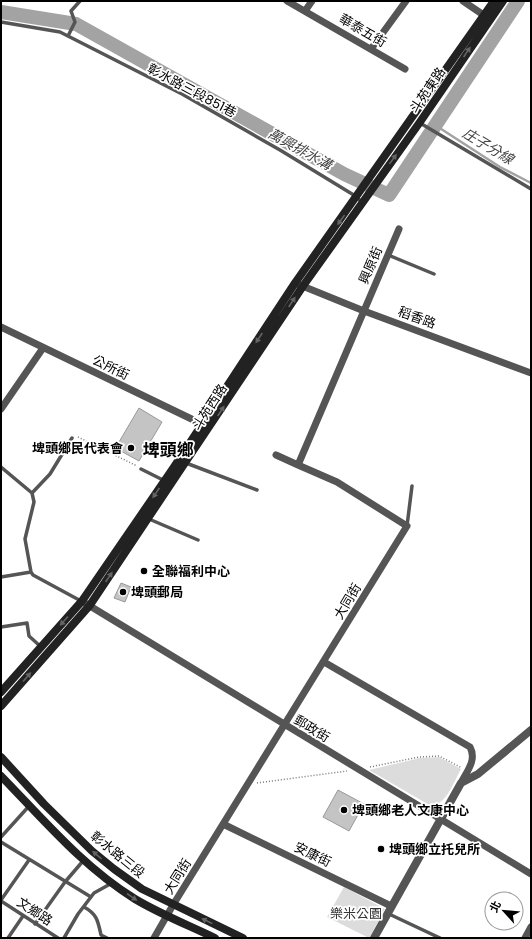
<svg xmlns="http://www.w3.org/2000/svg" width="532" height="939" font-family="Poppins,'Noto Sans TC',sans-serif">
  <rect width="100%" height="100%" fill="#fff"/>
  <path fill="#dcdcdc" d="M 439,757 L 461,769 C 453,783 447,804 431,806 L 369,770 L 420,758 Z
    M 344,887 L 385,909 L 369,938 L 327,917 Z"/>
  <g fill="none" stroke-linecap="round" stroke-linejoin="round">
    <path stroke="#a3a3a3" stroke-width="2.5" d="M 435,125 L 500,167 L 531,183"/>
    <path stroke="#a3a3a3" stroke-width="14" d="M 1,12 L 76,24 L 344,174 L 389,195 L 518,1"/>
  </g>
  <path fill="#c4c4c4" stroke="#999" d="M 139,408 L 162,422 L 139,461 L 119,450 L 123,444 L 119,442 Z
    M 121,583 L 131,587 L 125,602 L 114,598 Z
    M 338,790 L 364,804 L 349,831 L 323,817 Z"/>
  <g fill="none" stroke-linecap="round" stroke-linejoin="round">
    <path stroke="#777" stroke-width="1.5" stroke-dasharray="1 2" stroke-linecap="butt" d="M 78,437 L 137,466
      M 370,767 L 419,757 L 439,756 L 462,768
      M 257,783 L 347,771"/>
    <path stroke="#555" stroke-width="3.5" d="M 1,22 L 60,32 L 182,94 L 280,150 L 357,197 L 362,203
      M 68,36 L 75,22 L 71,11 L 80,1
      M 420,123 L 531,189
      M 388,255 L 434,274
      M 186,463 L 257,490
      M 1,467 L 32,493 L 34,502 L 25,539 L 31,572 L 33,575 L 81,601
      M 141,469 L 165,481
      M 32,493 L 50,474 L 72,438
      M 149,519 L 198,540
      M 407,526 L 412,486
      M 1,577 L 31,572
      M 1,627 L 27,623 L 29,636 L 40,646
      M 1,837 L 30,805
      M 1,842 L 91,897
      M 1,900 L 29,860
      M 1,901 L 58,938
      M 84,907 C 97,914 98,921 101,935 L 107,938
      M 389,914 L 440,938
      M 35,924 L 65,882 L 83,861
      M 8,938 L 23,916
      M 64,938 L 78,914 L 94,893 L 112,883"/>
    <path stroke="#555" stroke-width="7" d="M 287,1 L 405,69
      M 463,1 L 488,18
      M 305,11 L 312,1
      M 371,49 L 406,1
      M 295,283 L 364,311 L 531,373
      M 1,327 L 206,426
      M 1,409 L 43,348
      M 276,455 L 298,465
      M 85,603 L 531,874
      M 324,662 L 470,747 C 477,760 467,771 461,783
      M 223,824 L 391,906
      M 154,938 L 173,905 L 407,526 L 337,482 L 298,465 L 399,229
      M 525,938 L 531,927"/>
    <path stroke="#555" stroke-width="8" d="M 374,938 L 461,783 L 478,774 L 531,730"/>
    <path stroke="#222" stroke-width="8" d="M 1,692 L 82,601 L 174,467 L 295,283 L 494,1
      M 1,706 L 90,605 L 303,286 L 420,122 L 503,1
      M 1,757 L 44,804 L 92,851 L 114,869 L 142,889 L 243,938
      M 1,776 C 43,819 83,867 135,899 C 160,914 188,925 215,938"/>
  </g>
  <defs><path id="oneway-solid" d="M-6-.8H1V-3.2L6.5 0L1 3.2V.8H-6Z"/></defs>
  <g fill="#646464">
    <use href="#oneway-solid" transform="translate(467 52) rotate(-56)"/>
    <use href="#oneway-solid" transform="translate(393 159) rotate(-54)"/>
    <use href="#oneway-solid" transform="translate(341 220) rotate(126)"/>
    <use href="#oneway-solid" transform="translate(292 302) rotate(-57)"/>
    <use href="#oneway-solid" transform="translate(259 338) rotate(123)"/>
    <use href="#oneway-solid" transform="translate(221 411) rotate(-57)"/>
    <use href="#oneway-solid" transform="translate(156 493) rotate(124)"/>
    <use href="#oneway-solid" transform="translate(109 577) rotate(-56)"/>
    <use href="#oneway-solid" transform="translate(64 621) rotate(132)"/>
    <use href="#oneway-solid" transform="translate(27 677) rotate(-49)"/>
    <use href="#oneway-solid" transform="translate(97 855) rotate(-140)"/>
    <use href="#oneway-solid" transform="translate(132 897) rotate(34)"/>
    <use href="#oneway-solid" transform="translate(207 921) rotate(-154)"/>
  </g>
  <g fill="#000" stroke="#fff" stroke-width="1.5">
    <circle cx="131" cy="448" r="4"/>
    <circle cx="144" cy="571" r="4"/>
    <circle cx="123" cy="592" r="4"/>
    <circle cx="344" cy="810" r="4"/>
    <circle cx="381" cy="849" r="4"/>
  </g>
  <g text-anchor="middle" stroke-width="3.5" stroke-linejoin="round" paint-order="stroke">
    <g font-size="13" fill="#000" stroke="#fff">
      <text transform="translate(363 30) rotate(30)" y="5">華泰五街</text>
      <text transform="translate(192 90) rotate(28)" y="5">彰水路三段851巷</text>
      <text transform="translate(427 90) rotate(-56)" y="5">斗苑東路</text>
      <text transform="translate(370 265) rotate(-67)" y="5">興原街</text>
      <text transform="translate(417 317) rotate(20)" y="5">稻香路</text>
      <text transform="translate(111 367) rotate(26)" y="5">公所街</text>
      <text transform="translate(209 407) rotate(-57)" y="5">斗苑西路</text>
      <text transform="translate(347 601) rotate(-59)" y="5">大同街</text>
      <text transform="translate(312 728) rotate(31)" y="5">郵政街</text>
      <text transform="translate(118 854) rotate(39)" y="5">彰水路三段</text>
      <text transform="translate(313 854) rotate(26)" y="5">安康街</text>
      <text transform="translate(177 876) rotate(-58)" y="5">大同街</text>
      <text transform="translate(35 911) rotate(33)" y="5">文鄉路</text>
    </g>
    <g font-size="13" font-weight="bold" fill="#000" stroke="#fff" text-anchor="start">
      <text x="123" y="453" text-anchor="end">埤頭鄉民代表會</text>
      <text x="152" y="576">全聯福利中心</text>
      <text x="131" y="597">埤頭郵局</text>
      <text x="352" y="815">埤頭鄉老人文康中心</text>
      <text x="389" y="854">埤頭鄉立托兒所</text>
    </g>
    <g font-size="13" fill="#333" stroke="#fff">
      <text x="356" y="918">樂米公園</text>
    </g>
    <g font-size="14" font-style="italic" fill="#444" stroke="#fff">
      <text transform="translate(488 146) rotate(31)" y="5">庄子分線</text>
      <text transform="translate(300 149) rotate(29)" y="5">萬興排水溝</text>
    </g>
    <g font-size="17" font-weight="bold" fill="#000" stroke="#fff">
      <text x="168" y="456">埤頭鄉</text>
    </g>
  </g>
  <rect width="532" height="939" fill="none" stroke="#000000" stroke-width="4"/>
  <g transform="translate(504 911) rotate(297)"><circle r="19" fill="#ffffff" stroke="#999999"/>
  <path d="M0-3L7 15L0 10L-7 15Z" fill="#000000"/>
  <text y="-6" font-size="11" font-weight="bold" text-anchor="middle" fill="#000000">北</text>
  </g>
</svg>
